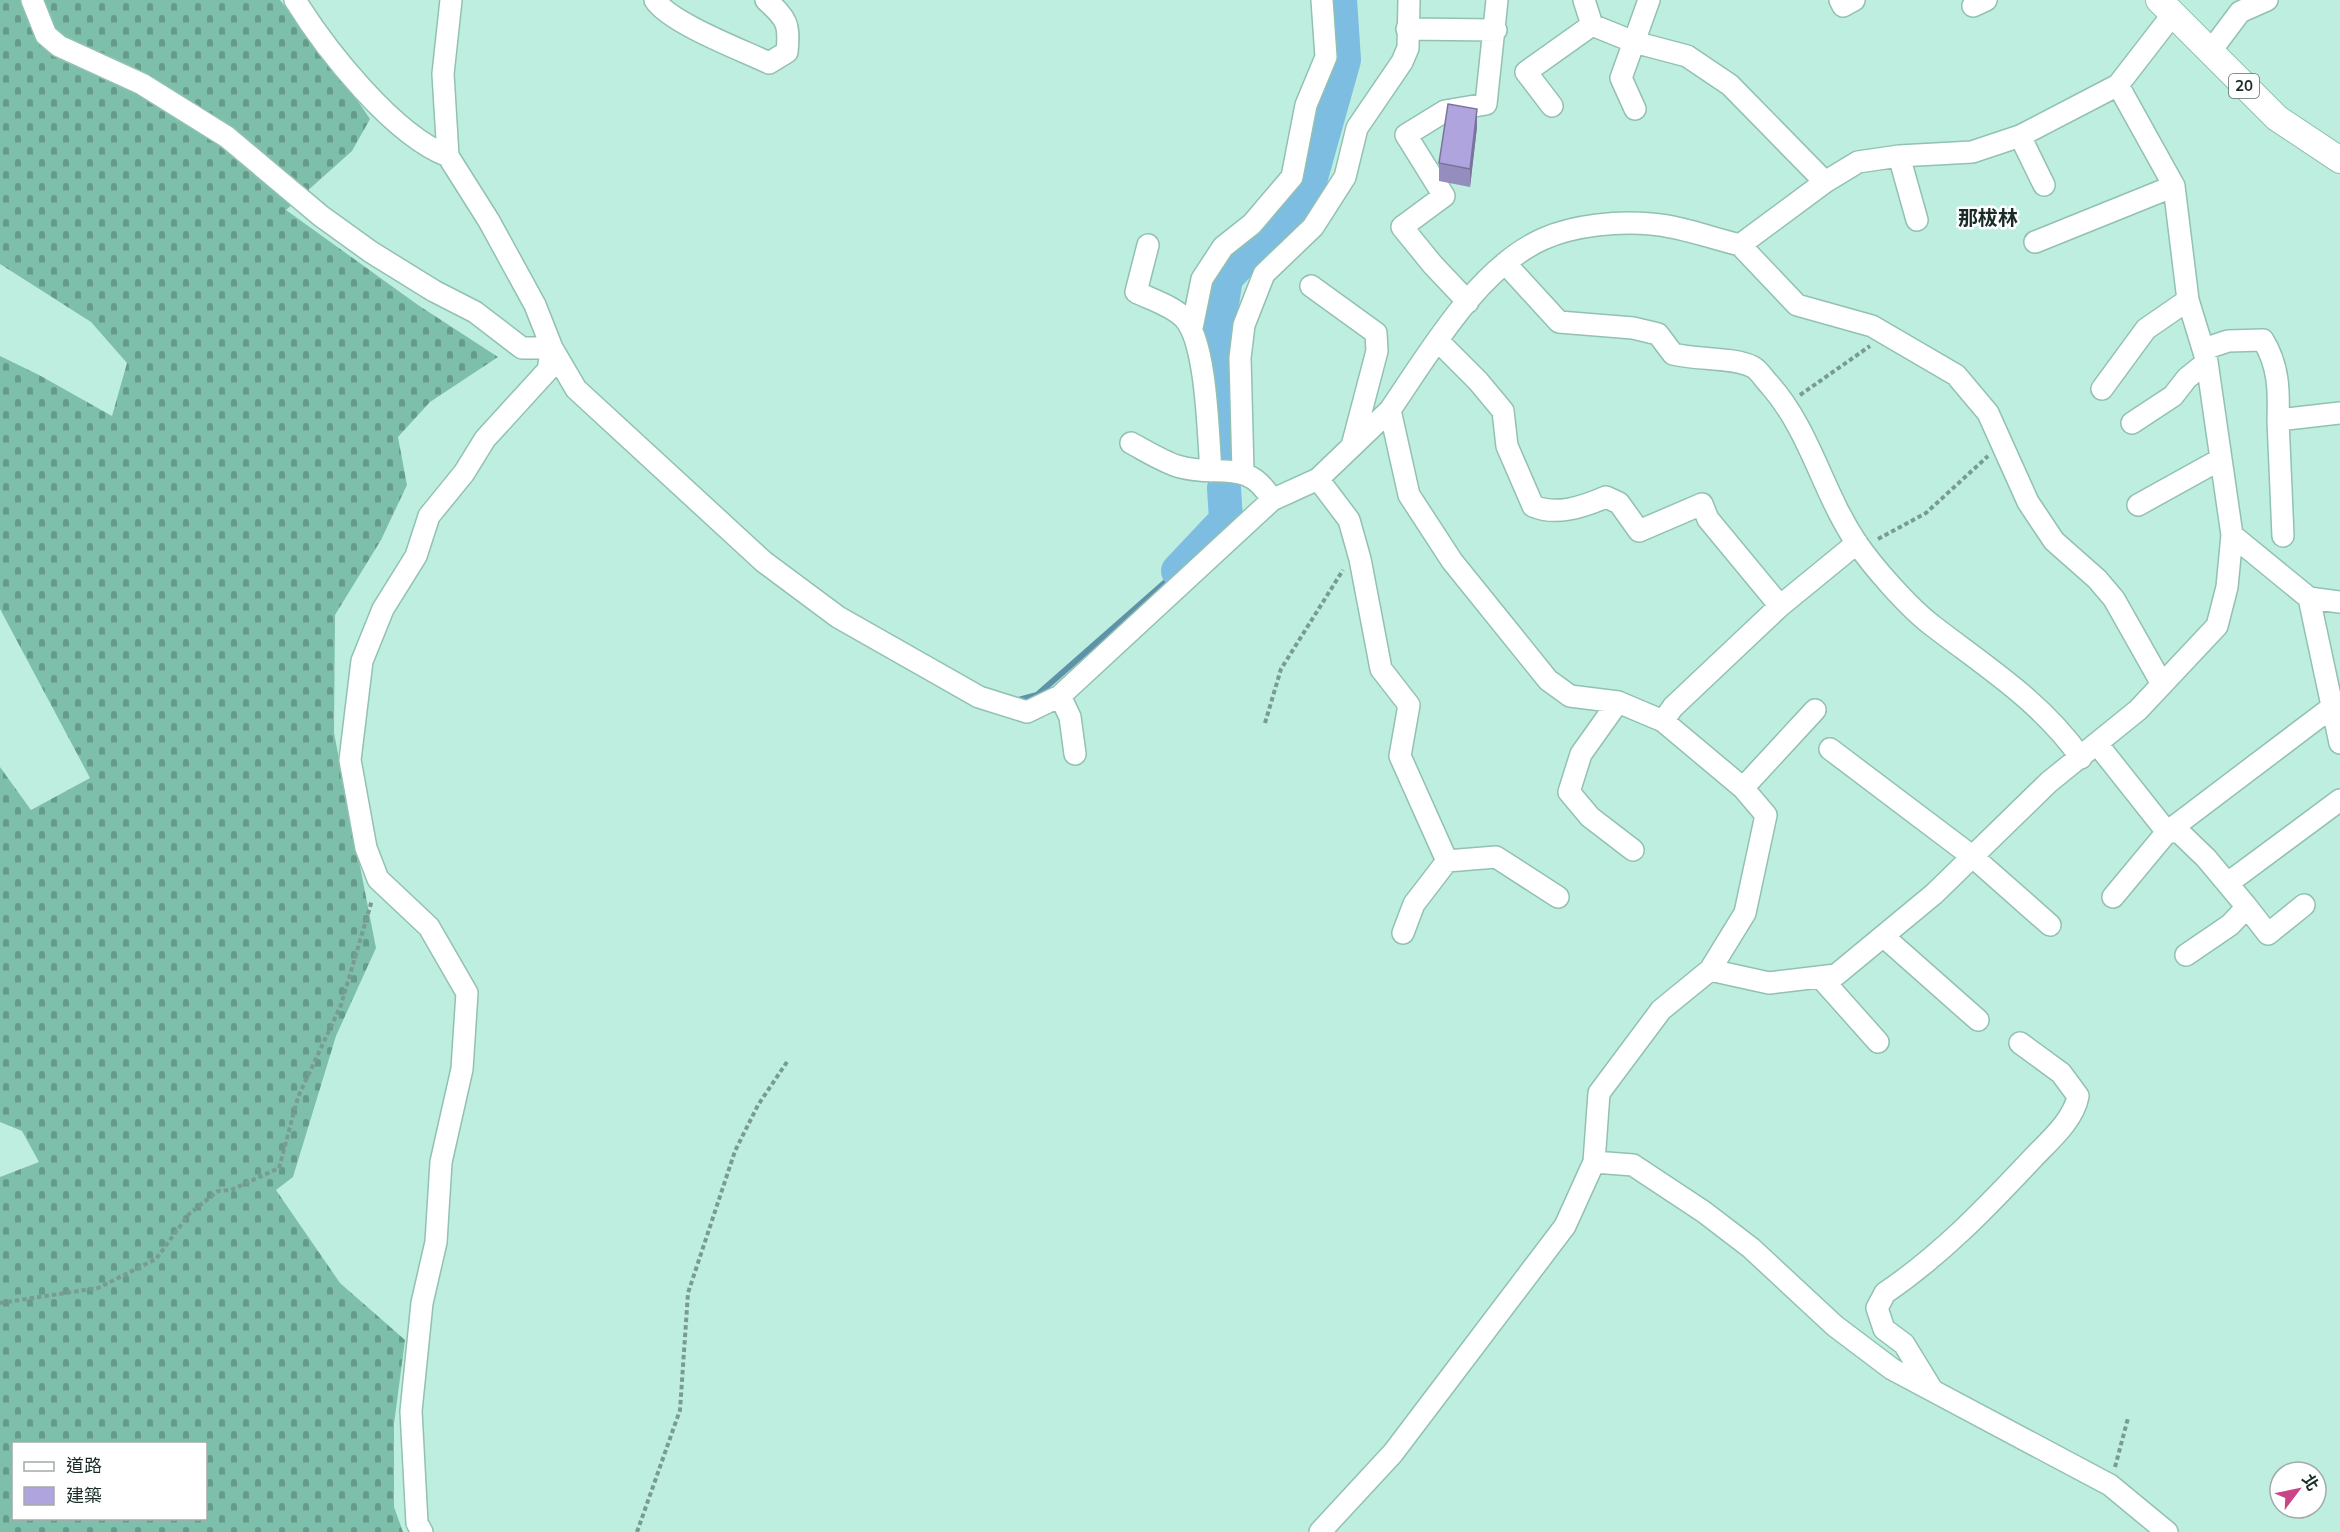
<svg xmlns="http://www.w3.org/2000/svg" width="2340" height="1532" font-family="Mulish,'Noto Sans TC',sans-serif">
  <defs>
    <pattern id="cemetery-stones" width="16" height="16" patternUnits="userSpaceOnUse" patternTransform="scale(1.5)"><rect width="16" height="16" fill="#7ebfac"/><path d="M2 7V4a2 2 0 0 1 4 0v3zM10 15v-3a2 2 0 0 1 4 0v3z" fill="#669b8c"/></pattern>
  </defs>
  <rect width="100%" height="100%" fill="#beeedf"/>
  <path fill="url(#cemetery-stones)" fill-rule="evenodd" d="M 0,0 L 280,0 L 336,69 L 370,119 L 352,151 L 286,210 L 418,305 L 498,357 L 430,402 L 398,437 L 407,485 L 381,540 L 335,615 L 334,733 L 376,948 L 336,1036 L 293,1177 L 276,1190 L 340,1283 L 405,1340 L 394,1424 L 394,1507 L 403,1532 L 0,1532 L 0,1177 L 39,1162 L 22,1131 L 0,1122 L 0,767 L 31,810 L 90,778 L 0,609 L 0,356 L 39,375 L 112,416 L 127,363 L 91,322 L 0,264 ZM 14,1444 L 206,1444 L 206,1518 L 14,1518 Z"/>
  <g fill="none" stroke-linecap="round" stroke-linejoin="round">
    <path stroke="#5e92a9" stroke-width="6" d="M 1014,701 L 1037,695 L 1178,571"/>
    <path stroke="#7cbde1" stroke-width="34" d="M 1223,456 L 1217,335 L 1226,278 L 1307,192 L 1344,60 L 1340,0
      M 1178,571 L 1226,520 L 1224,488"/>
    <g stroke="#92c1b2" stroke-width="24">
      <path id="minor" d="M 32,0 L 46,35 L 59,46 L 142,84 L 227,137 L 321,216 L 371,252 L 434,291 L 475,312 L 522,348 L 552,348 L 548,370 L 485,439 L 464,473 L 429,516 L 416,556 L 383,609 L 362,661 L 350,760 L 366,848 L 378,879 L 429,927 L 467,993 L 462,1069 L 441,1162 L 436,1242 L 422,1303 L 411,1411 L 417,1523 L 422,1532
        M 295,0 C 326,50 393,135 448,156
        M 451,0 L 443,74 L 448,156 L 489,221 L 535,305 L 552,348 L 576,389 L 764,562 L 838,617 L 979,697 L 1027,712 L 1060,696 L 1272,500 L 1318,479 L 1390,410
        M 655,0 C 670,23 742,50 769,63 L 787,52 C 790,24 787,19 766,0
        M 1584,0 L 1592,25 L 1634,42 L 1687,56 L 1730,85 L 1825,182
        M 1840,0 L 1843,6 L 1854,0
        M 1973,6 L 1986,0
        M 1407,29 L 1496,30
        M 2210,52 L 2240,12 L 2267,0
        M 1552,106 L 1526,72 L 1592,25
        M 1635,109 L 1621,78 L 1649,0
        M 2020,136 L 2044,185
        M 1899,156 L 1917,220
        M 2035,242 L 2174,186
        M 1148,245 L 1136,292 C 1150,299 1173,306 1184,318 C 1207,342 1208,436 1211,471
        M 1740,245 L 1797,305 L 1872,326 L 1956,375 L 1988,413 L 2028,502 L 2054,541 L 2097,579 L 2114,599 L 2162,684
        M 1505,263 L 1559,322 L 1633,328 L 1658,334 L 1673,354 C 1696,360 1734,357 1753,367 C 1759,370 1764,379 1769,384 C 1810,430 1822,491 1856,542 C 1873,567 1909,608 1933,626 C 1986,667 2042,702 2081,758
        M 1311,286 L 1376,333 L 1377,351 L 1352,446
        M 1468,302 L 1433,265 L 1402,227 L 1444,196 L 1406,135 L 1445,111 L 1486,104 L 1497,0
        M 1192,328 L 1202,279 L 1223,247 L 1252,224 L 1292,177 L 1306,105 L 1326,57 L 1322,0
        M 1438,341 L 1478,381 L 1503,411 L 1507,446 L 1533,506 C 1556,516 1583,507 1606,497 L 1619,503 L 1639,531 L 1702,504 L 1708,519 L 1780,606
        M 2204,349 L 2228,341 L 2263,340 C 2279,366 2279,391 2278,420 L 2340,413
        M 2102,389 L 2146,329 L 2188,300
        M 2278,420 L 2283,536
        M 2132,423 L 2173,396 L 2187,378 L 2207,362
        M 1131,443 C 1146,451 1162,461 1177,466 C 1217,479 1247,456 1272,500
        M 1243,472 L 1240,358 L 1244,325 L 1264,274 L 1313,227 L 1345,177 L 1357,128 L 1402,62 L 1408,48 L 1409,0
        M 1318,479 L 1349,520 L 1360,559 L 1381,669 L 1409,705 L 1400,756 L 1447,861 L 1496,857 L 1558,897
        M 2138,505 L 2221,459
        M 2232,535 L 2309,598 L 2340,602
        M 2309,598 L 2340,743
        M 1060,696 L 1070,717 L 1075,754
        M 1618,702 L 1581,754 L 1569,792 L 1590,817 L 1633,850
        M 1663,721 L 1673,707 L 1780,606 L 1857,543
        M 2098,745 L 2167,832 L 2179,832 L 2206,858 L 2247,907 L 2230,925 L 2186,955
        M 1830,749 L 1973,857 L 2050,925
        M 1743,788 L 1815,710
        M 2228,883 L 2340,800
        M 2113,897 L 2167,832 L 2332,707
        M 2247,907 L 2268,934 L 2304,905
        M 1403,933 L 1414,904 L 1447,861
        M 1883,936 L 1978,1020
        M 1710,970 L 1769,983 L 1836,975 L 1934,894 L 2049,782 L 2138,710 L 2217,626 L 2227,587 L 2232,535 L 2207,362 L 2188,300 L 2174,186 L 2118,85
        M 1821,978 L 1878,1042
        M 1594,1162 L 1633,1165 L 1704,1212 L 1751,1248 L 1835,1326 L 1892,1369 L 2110,1485 L 2167,1532
        M 1931,1388 L 1904,1344 L 1884,1329 L 1877,1308 L 1885,1293 C 1941,1255 1986,1208 2032,1159 C 2048,1142 2074,1120 2078,1096 L 2061,1073 L 2020,1043
        M 1320,1532 L 1393,1453 L 1565,1226 L 1594,1162 L 1599,1093 L 1661,1010 L 1710,970 L 1745,913 L 1766,815 L 1743,788 L 1663,721 L 1618,702 L 1570,696 L 1548,680 L 1452,561 L 1409,495 L 1390,410 C 1429,353 1478,268 1543,239 C 1574,225 1618,221 1651,224 C 1680,226 1711,238 1740,245 L 1825,182 L 1858,162 L 1899,156 L 1972,152 L 2020,136 L 2118,85 L 2173,14"/>
    </g>
    <g stroke="#92c1b2" stroke-width="28">
      <path id="major" d="M 2159,0 L 2277,118 L 2340,160"/>
    </g>
    <path stroke="#799c92" stroke-width="4" stroke-dasharray="4.5 3" stroke-linecap="butt" d="M 1800,395 L 1870,346
      M 1878,539 L 1926,513 L 1988,456
      M 1265,723 L 1281,669 L 1343,570
      M 0,1303 L 98,1288 L 156,1259 L 189,1214 L 218,1191 L 231,1190 L 279,1168 L 298,1097 L 341,1005 L 372,900
      M 2115,1467 L 2128,1418
      M 637,1532 L 680,1410 L 688,1293 L 735,1151 L 758,1105 L 787,1062"/>
    <use href="#minor" stroke="#fff" stroke-width="21"/>
    <use href="#major" stroke="#fff" stroke-width="26"/>
  </g>
  <path fill="#968dbf" d="M 1477,127 L 1470,187 L 1439,181 L 1439,163 Z"/>
  <path fill="#7a739b" d="M 1477,109 L 1477,127 L 1470,187 L 1470,169 Z"/>
  <path fill="#afa4de" stroke="#7a739b" stroke-width="1.5" d="M 1448,104 L 1477,109 L 1470,169 L 1439,163 Z"/>
  <g text-anchor="middle" stroke-width="5" stroke-linejoin="round" paint-order="stroke">
    <rect fill="#fff" stroke="#5e6b68" stroke-width="1.5" x="2229" y="74" width="30" height="24" rx="4.5"/>
    <g font-size="15" font-weight="bold" fill="#192c27">
      <text x="2244" y="91">20</text>
    </g>
    <g font-size="20" font-weight="bold" fill="#192c27" stroke="#fff">
      <text x="1988" y="225">那柭林</text>
    </g>
  </g>
  <rect x="12" y="1442" width="195" height="78" fill="#ffffff" stroke="#a3aba9" stroke-width="1.5"/>
  <rect x="24" y="1462" width="30" height="9" fill="#ffffff" stroke="#a3aba9" stroke-width="1.5"/>
  <text x="66" y="1472" font-size="18" fill="#192c27">道路</text>
  <rect x="24" y="1487" width="30" height="18" fill="#afa4de" stroke="#a3aba9" stroke-width="1.5"/>
  <text x="66" y="1502" font-size="18" fill="#192c27">建築</text>
  <g transform="translate(2298 1490) rotate(58)"><circle r="28" fill="#ffffff" stroke="#a3aba9" stroke-width="1.5"/>
  <path d="M0-4.5L10 22L0 15L-10 22Z" fill="#ca4587"/>
  <text y="-9" font-size="16" font-weight="bold" text-anchor="middle" fill="#192c27">北</text>
  </g>
</svg>
